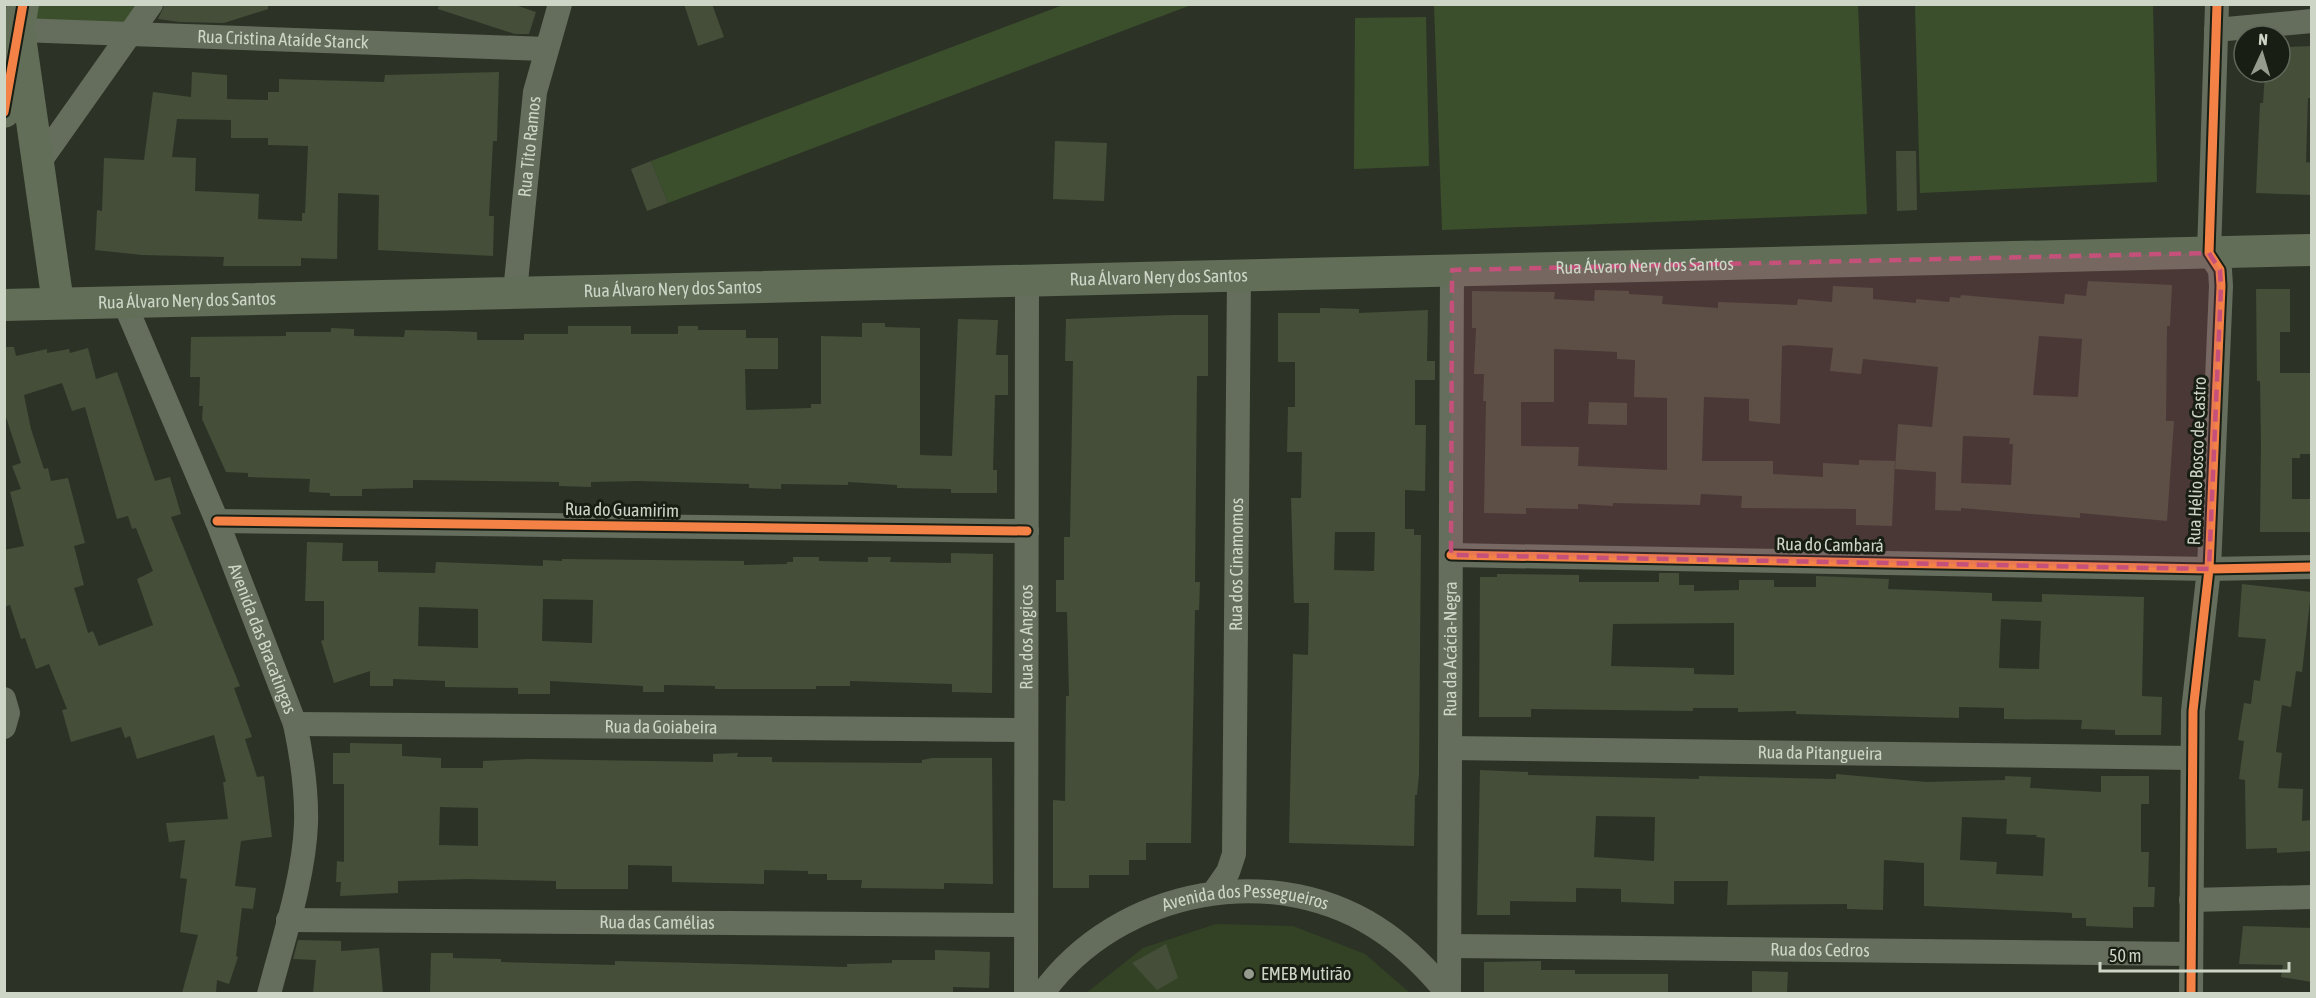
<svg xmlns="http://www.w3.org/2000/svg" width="2316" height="998" font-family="'Asap Condensed',sans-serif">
  <rect width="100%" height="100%" fill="#2c3326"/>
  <path fill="#334224" d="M 1216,924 L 1293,926 L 1365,954 L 1410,993 L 1085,994 L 1143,948 Z"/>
  <path fill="#3c4f2c" d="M 23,5 L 151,5 L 131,34 L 19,30 Z
    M 1063,5 L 1191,5 L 668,203 L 651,161 Z
    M 1434,5 L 1858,5 L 1867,214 L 1442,230 Z
    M 1915,5 L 2153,5 L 2157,182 L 1920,193 Z
    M 1426,17 L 1429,166 L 1354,169 L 1355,18 Z"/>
  <path fill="#444e39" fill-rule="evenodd" d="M 165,4 L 268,4 L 268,9 L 224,23 L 180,22 L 158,19 Z
    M 439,4 L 512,4 L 536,12 L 529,34 L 515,34 L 438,9 Z
    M 684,4 L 712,4 L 724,37 L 698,46 Z
    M 2312,46 L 2312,98 L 2308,98 L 2306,162 L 2312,163 L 2312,195 L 2256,193 L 2260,103 L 2263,103 L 2265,72 L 2280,72 L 2280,66 L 2287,66 L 2288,47 Z
    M 192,72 L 227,75 L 227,99 L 268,100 L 268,92 L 279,92 L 279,79 L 384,82 L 385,75 L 499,72 L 497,141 L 493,141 L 489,216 L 494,216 L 493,256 L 378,250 L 379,195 L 338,193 L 337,259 L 301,258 L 301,266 L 223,266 L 224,257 L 142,255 L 95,250 L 97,210 L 102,211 L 104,158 L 144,160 L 153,92 L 191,97 ZM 177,119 L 231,120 L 231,138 L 268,138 L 268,145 L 308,146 L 305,213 L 302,213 L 302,221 L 258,219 L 259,194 L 195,191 L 196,158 L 172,157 Z
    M 1055,141 L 1107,143 L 1104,201 L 1053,199 Z
    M 1896,151 L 1916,151 L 1917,210 L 1897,211 Z
    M 651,161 L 668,203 L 647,211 L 631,169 Z
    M 2088,281 L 2172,285 L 2170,326 L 2167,326 L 2166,421 L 2174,421 L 2167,521 L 2080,513 L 2080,518 L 1961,508 L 1961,511 L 1935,510 L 1936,472 L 1895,469 L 1898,424 L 1932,427 L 1938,367 L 1863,359 L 1861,374 L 1830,371 L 1833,348 L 1789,345 L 1782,346 L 1780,424 L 1749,421 L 1749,399 L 1704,397 L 1702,461 L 1773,461 L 1773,474 L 1823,477 L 1823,463 L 1859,465 L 1859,460 L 1895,461 L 1892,526 L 1856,525 L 1856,509 L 1741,508 L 1742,496 L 1701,494 L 1700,505 L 1613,503 L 1613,506 L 1578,504 L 1578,509 L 1526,508 L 1526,514 L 1484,513 L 1486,401 L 1483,401 L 1484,374 L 1474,374 L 1476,328 L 1472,328 L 1472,291 L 1555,292 L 1554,299 L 1594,301 L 1595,290 L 1629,291 L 1629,294 L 1663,296 L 1662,304 L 1718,308 L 1718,302 L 1797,305 L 1798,299 L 1832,302 L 1833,286 L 1873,288 L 1873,299 L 1916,303 L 1916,299 L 1949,302 L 1950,297 L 1960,298 L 1961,295 L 2064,304 L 2065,294 L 2086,296 ZM 2039,336 L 2082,339 L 2078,397 L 2033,395 ZM 1554,349 L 1617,352 L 1617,359 L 1635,360 L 1634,397 L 1667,398 L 1667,470 L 1578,466 L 1579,447 L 1521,446 L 1521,402 L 1554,402 ZM 1963,436 L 2010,438 L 2009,444 L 2013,444 L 2011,485 L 1961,483 Z
    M 2256,289 L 2290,289 L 2290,332 L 2280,332 L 2280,373 L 2312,373 L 2312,454 L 2300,454 L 2300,458 L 2292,458 L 2292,499 L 2312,499 L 2312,532 L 2260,532 L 2261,444 L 2260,381 L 2257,381 Z
    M 1320,308 L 1359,309 L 1359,313 L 1428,310 L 1427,361 L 1435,361 L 1435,380 L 1415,380 L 1415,425 L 1426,425 L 1425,491 L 1405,490 L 1405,529 L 1414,529 L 1414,535 L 1421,535 L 1419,774 L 1417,795 L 1415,795 L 1414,846 L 1289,843 L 1293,654 L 1308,655 L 1309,603 L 1294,603 L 1291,498 L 1301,498 L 1302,452 L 1287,452 L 1288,407 L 1295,407 L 1295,362 L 1278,362 L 1278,313 L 1320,313 ZM 1335,532 L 1375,532 L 1374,571 L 1334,570 Z
    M 1173,315 L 1208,315 L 1208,376 L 1197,376 L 1195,582 L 1200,582 L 1199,610 L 1195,610 L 1191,843 L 1146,843 L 1146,860 L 1129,860 L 1129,875 L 1089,875 L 1089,888 L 1053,888 L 1053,800 L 1065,801 L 1066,696 L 1069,696 L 1067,612 L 1056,612 L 1056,580 L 1064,580 L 1064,537 L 1070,537 L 1073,361 L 1065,361 L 1066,319 Z
    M 958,319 L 998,320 L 996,355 L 1008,355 L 1008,395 L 995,395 L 993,470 L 997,470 L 997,493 L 951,493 L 951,489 L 897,488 L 897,485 L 848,482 L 848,485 L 781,484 L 781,489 L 749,488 L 749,484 L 638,481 L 591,482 L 591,487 L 559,486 L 559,482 L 413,480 L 413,488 L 362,489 L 362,496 L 330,496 L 330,493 L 309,492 L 310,479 L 248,477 L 248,473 L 226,472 L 202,419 L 203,406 L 199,406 L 200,377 L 190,377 L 191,337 L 286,336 L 286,332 L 331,332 L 331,328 L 354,329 L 354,336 L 404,337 L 405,330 L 450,331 L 477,332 L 477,340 L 524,340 L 524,334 L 568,334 L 568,326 L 631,326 L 631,334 L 678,334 L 678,326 L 698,326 L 698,330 L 746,330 L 746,338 L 778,338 L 778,369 L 745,369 L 746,410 L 811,408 L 811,404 L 821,404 L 821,336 L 862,337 L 862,323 L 885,323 L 885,327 L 920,328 L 920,455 L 952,456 Z
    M 4,347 L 14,347 L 16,356 L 47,349 L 47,353 L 69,349 L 70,353 L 88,348 L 96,379 L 117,372 L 155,481 L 170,477 L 181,514 L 171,517 L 240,686 L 234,688 L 252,737 L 245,739 L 257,777 L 264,776 L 272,837 L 241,841 L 235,886 L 256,888 L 253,909 L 242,908 L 236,956 L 238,957 L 229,984 L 217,980 L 216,993 L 182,993 L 198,935 L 180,932 L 187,879 L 180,878 L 185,840 L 169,842 L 166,823 L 228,819 L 223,782 L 226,782 L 214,735 L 137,759 L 130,736 L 125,738 L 121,727 L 71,742 L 62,710 L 67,709 L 49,664 L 36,669 L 25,638 L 21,639 L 10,605 L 4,607 L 4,550 L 24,546 L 10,492 L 21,489 L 12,466 L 21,463 L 4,411 ZM 62,383 L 72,411 L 85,407 L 117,519 L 128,516 L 132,529 L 136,528 L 153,571 L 137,579 L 153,625 L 99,646 L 93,631 L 88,633 L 74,588 L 84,585 L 74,546 L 85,543 L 68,478 L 51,481 L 48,468 L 44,469 L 31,429 L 24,395 Z
    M 1589,402 L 1627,403 L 1627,425 L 1588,424 Z
    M 307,542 L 343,543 L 342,561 L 378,561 L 378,572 L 435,573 L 436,562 L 543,566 L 543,560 L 562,561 L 562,559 L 744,561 L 744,565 L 787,564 L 787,562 L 793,562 L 793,557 L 819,557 L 819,561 L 868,562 L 868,557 L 891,557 L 890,562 L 951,563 L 951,553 L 993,554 L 992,693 L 952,692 L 952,684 L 850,681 L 850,686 L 816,686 L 816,689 L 715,689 L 715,686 L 664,685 L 664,692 L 643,692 L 643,686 L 550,681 L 550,694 L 518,694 L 518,688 L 445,687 L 445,681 L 393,679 L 393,686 L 370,686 L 370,671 L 334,683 L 321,641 L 324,640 L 324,601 L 305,601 ZM 543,599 L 593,600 L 592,643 L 542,641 ZM 419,607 L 478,609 L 478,648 L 418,646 Z
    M 1659,573 L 1679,573 L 1679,585 L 1694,585 L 1694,591 L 1739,590 L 1739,580 L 1774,580 L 1774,587 L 1816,587 L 1816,576 L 1889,579 L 1888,589 L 1992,593 L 1992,601 L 2042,602 L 2042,594 L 2144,597 L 2142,696 L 2162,697 L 2161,735 L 2115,735 L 2115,730 L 2081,729 L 2082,720 L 2004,719 L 2004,708 L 1959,707 L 1959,718 L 1796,714 L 1796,711 L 1738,712 L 1738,708 L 1693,708 L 1693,711 L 1531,709 L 1531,717 L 1479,717 L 1480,577 L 1497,577 L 1497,574 L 1579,575 L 1579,582 L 1659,582 ZM 2001,619 L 2041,621 L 2039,669 L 1999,668 ZM 1734,623 L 1734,675 L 1694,674 L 1694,668 L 1611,666 L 1613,624 Z
    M 2242,584 L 2311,592 L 2302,672 L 2296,671 L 2291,707 L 2282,705 L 2276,752 L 2282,753 L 2278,788 L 2303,789 L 2302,821 L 2312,820 L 2312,851 L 2277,853 L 2277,848 L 2246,849 L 2245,780 L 2239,779 L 2244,741 L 2238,740 L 2244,703 L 2251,704 L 2254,680 L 2260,681 L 2266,639 L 2238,637 Z
    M 350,743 L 402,744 L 402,756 L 441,758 L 441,768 L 483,768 L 483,761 L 528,759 L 713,762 L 713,754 L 738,753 L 737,757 L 772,757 L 772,762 L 922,763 L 922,760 L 932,758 L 992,758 L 993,884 L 944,883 L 944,889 L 861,888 L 862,880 L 827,880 L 827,874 L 808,874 L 808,871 L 764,870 L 764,884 L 672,882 L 672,866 L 628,865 L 628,889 L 556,889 L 556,881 L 467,879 L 398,881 L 398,893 L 340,896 L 341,882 L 336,882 L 337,861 L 344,862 L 344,784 L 333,784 L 333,753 L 350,753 ZM 440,807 L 478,808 L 478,846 L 439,845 Z
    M 1480,770 L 1528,772 L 1528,775 L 1699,779 L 1699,776 L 1836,779 L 1836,774 L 1926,782 L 2005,780 L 2005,776 L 2031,777 L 2030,788 L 2101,792 L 2101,776 L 2149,776 L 2149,804 L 2141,804 L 2141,852 L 2149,852 L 2148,887 L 2155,887 L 2154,907 L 2133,907 L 2133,928 L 2086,926 L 2086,918 L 2072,918 L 2072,913 L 1924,906 L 1924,863 L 1884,860 L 1883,910 L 1847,909 L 1847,904 L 1727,905 L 1728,881 L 1674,881 L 1674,904 L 1621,902 L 1621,889 L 1576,888 L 1576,902 L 1510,901 L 1510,915 L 1477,915 ZM 1596,816 L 1655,817 L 1654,861 L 1594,857 ZM 1962,817 L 2007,819 L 2006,834 L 2037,835 L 2036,837 L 2045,838 L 2043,876 L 1996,874 L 1997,862 L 1960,860 Z
    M 2243,926 L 2312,928 L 2312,982 L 2281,977 L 2283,965 L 2239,964 Z
    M 298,940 L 341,941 L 341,951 L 379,948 L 383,993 L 313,993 L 316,960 L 293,959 Z
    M 1166,944 L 1178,978 L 1157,990 L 1132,963 Z
    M 935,950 L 990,952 L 989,988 L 953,987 L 953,993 L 430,993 L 431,953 L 453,953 L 453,958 L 501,959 L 501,962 L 615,965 L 615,961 L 659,962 L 847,967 L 847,964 L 892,963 L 892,960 L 935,960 Z
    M 1541,961 L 1541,970 L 1575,970 L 1575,974 L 1668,974 L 1668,993 L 1484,993 L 1484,962 Z
    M 1752,971 L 1788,972 L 1787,993 L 1752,993 Z"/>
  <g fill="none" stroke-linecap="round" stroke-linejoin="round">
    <g stroke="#656e5d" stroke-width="24">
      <path id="s1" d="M 19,30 L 546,49"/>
      <path d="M 2216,30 L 2312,21"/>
      <path d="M 38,164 L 151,4"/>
      <path id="s2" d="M 515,292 L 535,92 L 560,4"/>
      <path id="s3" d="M 124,302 L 217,521 L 295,724 C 302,757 307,790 306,824 C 304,878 283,940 269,994"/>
      <path d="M 217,521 L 1027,531"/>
      <path d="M 1451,555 L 2209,569 L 2312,567"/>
      <path d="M 4,699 L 8,713 L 4,727"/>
      <path id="s4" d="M 295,724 L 1026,730"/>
      <path id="s5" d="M 1450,748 L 2192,758"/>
      <path id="s6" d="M 1214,892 L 1228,872 L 1234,854 L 1239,275"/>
      <path d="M 2191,900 L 2312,897"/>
      <path id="s7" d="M 288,920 L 1026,925"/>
      <path id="s8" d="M 1450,946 L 2191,954"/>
      <path id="s9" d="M 1026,994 L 1027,280"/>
      <path id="s10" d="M 1042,994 C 1118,888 1278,857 1386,934 C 1410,951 1429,971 1448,994"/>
      <path id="s11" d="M 1449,994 L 1452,270"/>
      <path d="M 2191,994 L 2193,711 L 2209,569 L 2221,286 L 2220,270 L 2209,253 L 2217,4"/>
    </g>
    <g stroke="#636e59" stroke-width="32">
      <path d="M 19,30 L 58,303"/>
      <path d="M 4,112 L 23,4"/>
      <path id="s12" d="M 4,305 L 2312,250"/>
    </g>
    <g stroke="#181e13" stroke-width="13">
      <path id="cycleway" d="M 4,112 L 23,4
        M 217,521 L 1027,531
        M 1451,555 L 2209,569 L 2312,567
        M 2191,994 L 2193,711 L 2209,569 L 2221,286 L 2220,270 L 2209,253 L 2217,4"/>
    </g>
    <use href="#cycleway" stroke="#f48246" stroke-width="9"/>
  </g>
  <path fill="#c5517b" fill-opacity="0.2" stroke="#c5517b" stroke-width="4.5" stroke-dasharray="12 8" stroke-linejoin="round" d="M 2209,253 L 2220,270 L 2221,286 L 2209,569 L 1451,555 L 1452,270 Z"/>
  <circle fill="#959c8e" stroke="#181e13" stroke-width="2" cx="1249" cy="974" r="6"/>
  <g text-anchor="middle" stroke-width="6" stroke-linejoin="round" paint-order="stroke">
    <g font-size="18" fill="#cdd5c6" stroke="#181e13">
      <text dy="6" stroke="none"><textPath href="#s1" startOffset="264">Rua Cristina Ataíde Stanck</textPath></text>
      <text dy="6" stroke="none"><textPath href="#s2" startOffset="146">Rua Tito Ramos</textPath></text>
      <text dy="6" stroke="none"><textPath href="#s12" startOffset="1641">Rua Álvaro Nery dos Santos</textPath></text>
      <text dy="6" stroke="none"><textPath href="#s12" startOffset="1155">Rua Álvaro Nery dos Santos</textPath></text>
      <text dy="6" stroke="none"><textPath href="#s12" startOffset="669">Rua Álvaro Nery dos Santos</textPath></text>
      <text dy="6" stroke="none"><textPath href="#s12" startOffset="183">Rua Álvaro Nery dos Santos</textPath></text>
      <text transform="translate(2197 461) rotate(-88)" y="6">Rua Hélio Bosco de Castro</text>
      <text transform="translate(622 510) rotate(1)" y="6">Rua do Guamirim</text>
      <text transform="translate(1830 545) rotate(1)" y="6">Rua do Cambará</text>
      <text dy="6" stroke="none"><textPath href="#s6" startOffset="333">Rua dos Cinamomos</textPath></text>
      <text dy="6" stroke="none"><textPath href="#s9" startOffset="357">Rua dos Angicos</textPath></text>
      <text dy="6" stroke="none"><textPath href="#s3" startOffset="364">Avenida das Bracatingas</textPath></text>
      <text dy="6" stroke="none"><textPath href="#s11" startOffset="345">Rua da Acácia-Negra</textPath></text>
      <text dy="6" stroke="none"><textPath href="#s4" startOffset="366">Rua da Goiabeira</textPath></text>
      <text dy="6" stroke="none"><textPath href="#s5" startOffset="370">Rua da Pitangueira</textPath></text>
      <text dy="6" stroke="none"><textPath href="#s10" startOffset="236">Avenida dos Pessegueiros</textPath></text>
      <text dy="6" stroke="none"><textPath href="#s7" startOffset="369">Rua das Camélias</textPath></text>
      <text dy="6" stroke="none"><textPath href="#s8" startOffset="370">Rua dos Cedros</textPath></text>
    </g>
    <g font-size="18" fill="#cdd5c6" stroke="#181e13" text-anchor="start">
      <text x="1261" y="980">EMEB Mutirão</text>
    </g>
  </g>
  <rect width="2316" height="998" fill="none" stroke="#cdd5c6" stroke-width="12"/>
  <g transform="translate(2262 54) rotate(4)"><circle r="28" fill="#181e13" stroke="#60675b" stroke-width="1.5"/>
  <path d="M0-4.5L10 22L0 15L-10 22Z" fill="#959c8e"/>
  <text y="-9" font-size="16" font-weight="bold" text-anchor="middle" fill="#cdd5c6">N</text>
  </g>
  <path d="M2100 962v9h189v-9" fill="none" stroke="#cdd5c6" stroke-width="3"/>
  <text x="2109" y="962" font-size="18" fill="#cdd5c6" stroke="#181e13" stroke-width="4.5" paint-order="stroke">50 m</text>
</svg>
